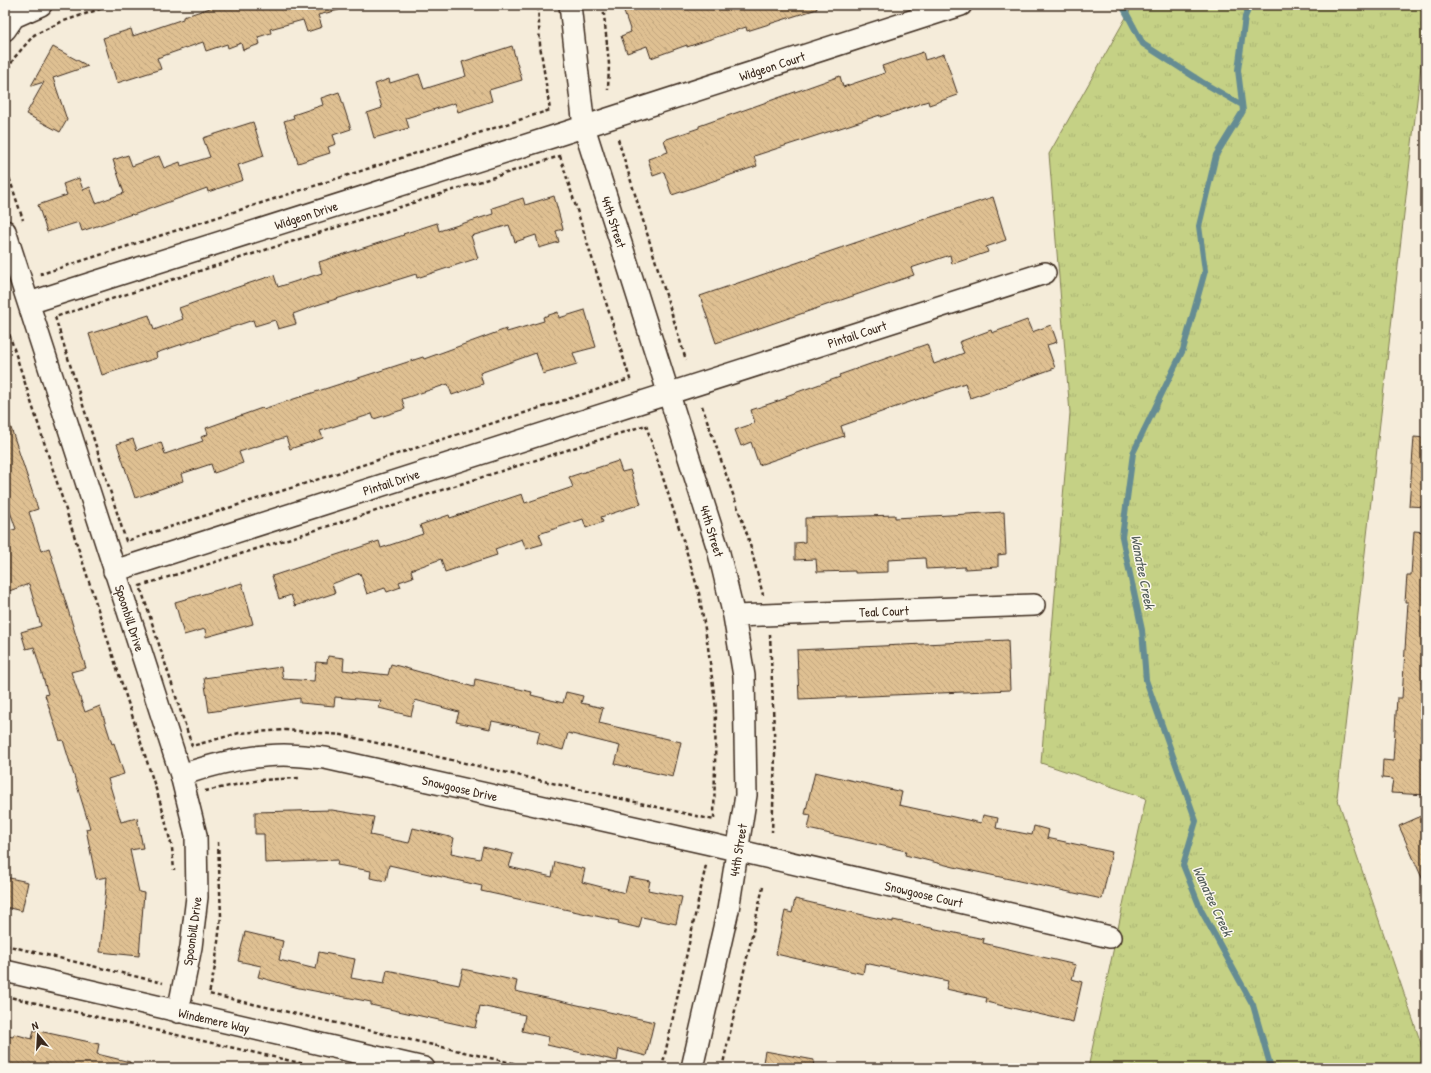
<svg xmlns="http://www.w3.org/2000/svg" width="1431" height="1073" font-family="'Patrick Hand',sans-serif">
  <defs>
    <pattern id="park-tufts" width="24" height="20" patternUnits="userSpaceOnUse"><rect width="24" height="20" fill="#c5d185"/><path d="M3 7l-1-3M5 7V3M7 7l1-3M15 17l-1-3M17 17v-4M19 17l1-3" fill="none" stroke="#aab472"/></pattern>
    <pattern id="building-back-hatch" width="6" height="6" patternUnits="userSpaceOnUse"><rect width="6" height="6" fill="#dfc092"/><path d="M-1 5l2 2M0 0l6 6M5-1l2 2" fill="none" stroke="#c0a57d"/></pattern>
  </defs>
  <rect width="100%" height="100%" fill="#f5ecda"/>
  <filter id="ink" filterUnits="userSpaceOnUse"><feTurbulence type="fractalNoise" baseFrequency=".025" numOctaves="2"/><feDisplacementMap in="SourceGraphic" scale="8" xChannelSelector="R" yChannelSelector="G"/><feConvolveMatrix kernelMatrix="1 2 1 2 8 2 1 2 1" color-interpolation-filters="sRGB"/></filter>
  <g filter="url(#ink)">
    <path fill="url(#park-tufts)" stroke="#807e52" d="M 1133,5 L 1426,5 L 1426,22 L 1337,797 L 1426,1058 L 1426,1068 L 1088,1068 L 1146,798 L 1041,763 L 1070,413 L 1049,154 Z"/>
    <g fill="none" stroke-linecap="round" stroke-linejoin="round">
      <path stroke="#658c93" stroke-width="6" d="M 1122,5 L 1143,44 L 1202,82 L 1242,105
        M 1250,5 L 1245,17 L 1238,70 L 1243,111 L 1216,155 L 1199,226 L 1205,271 L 1183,350 L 1133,453 L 1122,537 L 1142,630 L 1146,680 L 1196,821 L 1183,865 L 1201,910 L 1253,1005 L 1271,1068"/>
    </g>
    <path fill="url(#building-back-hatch)" stroke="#3b2a1e" d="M 219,5 L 338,5 L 339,10 L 318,15 L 322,27 L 307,32 L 303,20 L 270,29 L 271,33 L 258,37 L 260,44 L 243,50 L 241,43 L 228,48 L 227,44 L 206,51 L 203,42 L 157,58 L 161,69 L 117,83 L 103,38 L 131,29 L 133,36 L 183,19 L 183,17 Z
      M 636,5 L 816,5 L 817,9 L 747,31 L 746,27 L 687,47 L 687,45 L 651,58 L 647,46 L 627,53 L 621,36 L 631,32 L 623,9 Z
      M 512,46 L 522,80 L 489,90 L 492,101 L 458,112 L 455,103 L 406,118 L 409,128 L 374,138 L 367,113 L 382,108 L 375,84 L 389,79 L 390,83 L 419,74 L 424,89 L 466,76 L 462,62 Z
      M 53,47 L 88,66 L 53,78 L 67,120 L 60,132 L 26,114 L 44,82 L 31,86 Z
      M 923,52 L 925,60 L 944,54 L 958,95 L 929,105 L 928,101 L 880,117 L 880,115 L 754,156 L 757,166 L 672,195 L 664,172 L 653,176 L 648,159 L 668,152 L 664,140 L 699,128 L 699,126 L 840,76 L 843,87 L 885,73 L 882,66 Z
      M 339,92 L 351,129 L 333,135 L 336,144 L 328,147 L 330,153 L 298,163 L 284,121 L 294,118 L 293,115 L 323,105 L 321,98 Z
      M 253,122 L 264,156 L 238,165 L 243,180 L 208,192 L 207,188 L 133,215 L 132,214 L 82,231 L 79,222 L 47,232 L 38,205 L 67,195 L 63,184 L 79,178 L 83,190 L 90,187 L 96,203 L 124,193 L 113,160 L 128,155 L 132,166 L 159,156 L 164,168 L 180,162 L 181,166 L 210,157 L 203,138 Z
      M 554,196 L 563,229 L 556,231 L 559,242 L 539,248 L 536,235 L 515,242 L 509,225 L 471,236 L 478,258 L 417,278 L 416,274 L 317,305 L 293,314 L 296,324 L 278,329 L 275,320 L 255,326 L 253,320 L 156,353 L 157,358 L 102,375 L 89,334 L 149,315 L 154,330 L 183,319 L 179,308 L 232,289 L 274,275 L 278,287 L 322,273 L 319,262 L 404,235 L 403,234 L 437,223 L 439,231 L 493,214 L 492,208 L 523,198 L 525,205 Z
      M 993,197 L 1006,240 L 986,247 L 988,252 L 952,264 L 950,255 L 911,268 L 914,275 L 716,343 L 700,296 L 919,221 Z
      M 585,310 L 596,347 L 573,353 L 577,364 L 543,374 L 536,353 L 480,373 L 483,384 L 452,395 L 448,384 L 402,399 L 405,409 L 374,419 L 372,414 L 320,431 L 323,438 L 290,449 L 286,437 L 239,452 L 243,463 L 214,473 L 211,464 L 181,474 L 183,481 L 135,498 L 117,444 L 133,439 L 137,450 L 161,442 L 165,454 L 203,441 L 201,437 L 208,434 L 206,428 L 262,408 L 263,409 L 423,357 L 424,359 L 506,329 L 507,332 L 544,321 L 543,317 L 558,312 L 559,318 Z
      M 1027,320 L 1032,332 L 1051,325 L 1057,342 L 1047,345 L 1055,368 L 970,398 L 965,383 L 841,426 L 844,436 L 759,465 L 751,442 L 741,446 L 735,430 L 755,423 L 751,410 L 787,398 L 786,396 L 840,377 L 839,375 L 927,344 L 934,364 L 964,353 L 959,342 L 991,330 L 992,333 Z
      M 8,419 L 38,509 L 29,512 L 41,551 L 49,548 L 86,668 L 71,672 L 85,712 L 100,706 L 112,744 L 114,743 L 124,774 L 108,779 L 121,822 L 137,818 L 143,848 L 130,850 L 139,892 L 144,893 L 139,956 L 100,952 L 107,877 L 96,879 L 86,829 L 90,828 L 63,740 L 60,741 L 45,695 L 48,694 L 34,647 L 26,649 L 21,632 L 41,626 L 29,584 L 9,591 L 5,579 L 5,532 L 16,529 L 5,497 L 5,420 Z
      M 1414,437 L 1426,438 L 1426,507 L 1409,506 Z
      M 618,461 L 622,472 L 630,470 L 641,504 L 601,517 L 603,522 L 586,528 L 583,519 L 539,534 L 543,544 L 526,549 L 522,539 L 495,549 L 497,555 L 445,572 L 441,559 L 411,570 L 413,577 L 399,582 L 401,587 L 387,592 L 385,588 L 367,594 L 360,573 L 332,584 L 335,593 L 295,606 L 291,595 L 279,599 L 272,576 L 379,541 L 381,548 L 423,534 L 420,525 L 449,515 L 450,518 L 522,494 L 525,503 L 573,487 L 569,477 Z
      M 1004,512 L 1006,554 L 998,555 L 998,567 L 965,569 L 965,567 L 926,569 L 925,558 L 888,560 L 888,572 L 855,573 L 855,571 L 817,572 L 816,559 L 795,560 L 795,543 L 805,542 L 805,518 L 895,515 L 895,518 Z
      M 1414,531 L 1426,532 L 1426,795 L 1391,793 L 1393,779 L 1382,778 L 1383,760 L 1393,761 L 1397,698 L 1402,698 L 1408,602 L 1405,602 L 1407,575 L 1411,575 Z
      M 242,583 L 253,624 L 206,637 L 205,629 L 184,635 L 175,602 Z
      M 1008,640 L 1010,690 L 799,699 L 797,650 Z
      M 328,656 L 344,658 L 343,670 L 388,675 L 391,664 L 474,687 L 475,679 L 532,692 L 531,695 L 563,703 L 566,692 L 583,696 L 581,703 L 603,708 L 599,723 L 681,742 L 673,777 L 615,764 L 620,746 L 568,733 L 563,750 L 537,743 L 540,731 L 492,721 L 490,729 L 456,722 L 459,712 L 415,700 L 411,716 L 379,708 L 381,701 L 335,697 L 334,706 L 300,703 L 300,698 L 209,712 L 204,678 L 281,667 L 283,679 L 314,681 L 316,662 L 327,663 Z
      M 815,772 L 902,792 L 899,805 L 981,823 L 983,815 L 998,818 L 996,828 L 1032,835 L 1034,826 L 1049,830 L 1047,838 L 1112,852 L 1102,899 L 954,867 L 905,855 L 906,851 L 808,829 L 811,815 L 805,814 Z
      M 332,810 L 374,817 L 370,835 L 409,843 L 413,828 L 454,838 L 451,853 L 480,859 L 483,847 L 513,854 L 509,867 L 552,877 L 555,862 L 585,869 L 582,882 L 625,893 L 629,877 L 650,881 L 648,890 L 682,897 L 676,924 L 642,917 L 639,928 L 618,923 L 619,921 L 481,891 L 482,886 L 389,865 L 386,881 L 370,878 L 371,871 L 337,865 L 338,860 L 265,863 L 264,834 L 255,834 L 255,812 Z
      M 1426,814 L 1426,887 L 1399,826 Z
      M 5,877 L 28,882 L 22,911 L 5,907 Z
      M 795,899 L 893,922 L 893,920 L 984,939 L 983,943 L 1076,965 L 1072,979 L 1082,982 L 1073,1022 L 986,1002 L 987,998 L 946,989 L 948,981 L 865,963 L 863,974 L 776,954 L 785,911 L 792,913 Z
      M 245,932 L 283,941 L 279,960 L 316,969 L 319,952 L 355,959 L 351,978 L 384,984 L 387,970 L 459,985 L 463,969 L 517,981 L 515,991 L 654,1022 L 646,1056 L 619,1049 L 617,1061 L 547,1045 L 549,1037 L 522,1031 L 525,1015 L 480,1006 L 475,1028 L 371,1005 L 371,1002 L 299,988 L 258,977 L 261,966 L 238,961 Z
      M 34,1030 L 99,1044 L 97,1054 L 130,1062 L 130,1068 L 5,1068 L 5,1035 L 13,1037 L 14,1034 L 32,1039 Z
      M 765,1051 L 814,1060 L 813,1068 L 762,1068 Z"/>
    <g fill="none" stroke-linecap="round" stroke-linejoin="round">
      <g stroke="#3b2a1e" stroke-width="24">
        <path id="minor" d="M 570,5 L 584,127 L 718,549 L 734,616 L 744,676 L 746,795 L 728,910 L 692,1068
          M 5,30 L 14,17 L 41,5
          M 5,231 L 181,775 L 196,835 L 197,897 L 191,947 L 178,1012
          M 29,303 L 555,136 L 961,5
          M 114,571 L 1045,273
          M 734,616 L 1034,605
          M 181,775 C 214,764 249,755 284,755 C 298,755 311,757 325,758 L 710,844 L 1110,937
          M 5,971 L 424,1068"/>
      </g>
      <path stroke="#3b2a1e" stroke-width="2.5" stroke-dasharray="4 3" stroke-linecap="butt" d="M 603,5 L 609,64 L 608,90
        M 5,76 L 14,58 L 34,35 L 61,22 L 112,5
        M 618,139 L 686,360
        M 560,156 L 630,379 L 126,541 L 55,317 Z
        M 5,165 L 23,220
        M 41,272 L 41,274 L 550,110 L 540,45 L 538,5
        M 5,321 L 162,808 L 172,848 L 174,870
        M 702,406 L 748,537 L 763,595
        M 646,425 L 683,540 L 699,593 L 708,647 L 716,709 L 714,820 L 342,735 L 286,730 L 239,733 L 192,746 L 140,586 Z
        M 770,634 L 775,755 L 772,832
        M 205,791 L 260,780 L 299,778
        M 218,842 L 221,916 L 215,967 L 209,994 L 534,1068
        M 5,945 L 163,983
        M 5,996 L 322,1068
        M 662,1068 L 706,865 L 704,865
        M 722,1068 L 763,887"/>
      <use href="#minor" stroke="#fbf7ec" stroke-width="21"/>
    </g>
  </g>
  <g text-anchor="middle" stroke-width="3" stroke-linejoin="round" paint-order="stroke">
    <g font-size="13" fill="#3b2a1e" stroke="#fbf7ec">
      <text transform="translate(772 66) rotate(-18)" y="5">Widgeon Court</text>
      <text transform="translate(306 215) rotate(-18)" y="5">Widgeon Drive</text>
      <text transform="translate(614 222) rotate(72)" y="5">44th Street</text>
      <text transform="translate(857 334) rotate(-18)" y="5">Pintail Court</text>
      <text transform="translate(391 482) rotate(-18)" y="5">Pintail Drive</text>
      <text transform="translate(712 531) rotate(73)" y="5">44th Street</text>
      <text transform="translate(884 611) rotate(-2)" y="5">Teal Court</text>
      <text transform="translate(130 618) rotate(72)" y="5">Spoonbill Drive</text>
      <text transform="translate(460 788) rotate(13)" y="5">Snowgoose Drive</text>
      <text transform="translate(738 850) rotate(-81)" y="5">44th Street</text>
      <text transform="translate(924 894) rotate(13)" y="5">Snowgoose Court</text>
      <text transform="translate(192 931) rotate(-82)" y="5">Spoonbill Drive</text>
      <text transform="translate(214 1020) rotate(13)" y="5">Windemere Way</text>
    </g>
    <g font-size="14" font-style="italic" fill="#505b58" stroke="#fbf7ec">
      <text transform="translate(1143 572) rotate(79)" y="5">Wanatee Creek</text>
      <text transform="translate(1213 901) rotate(65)" y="5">Wanatee Creek</text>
    </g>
  </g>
  <rect width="1431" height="1073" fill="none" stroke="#fbf7ec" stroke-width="20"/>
  <rect x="10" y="10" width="1411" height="1053" fill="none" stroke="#3b2a1e" stroke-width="1.5" filter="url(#ink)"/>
  <g transform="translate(38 1035) rotate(342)" stroke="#fbf7ec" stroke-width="3" paint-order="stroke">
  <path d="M0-3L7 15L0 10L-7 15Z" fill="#3b2a1e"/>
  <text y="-6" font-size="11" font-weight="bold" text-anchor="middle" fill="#3b2a1e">N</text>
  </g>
</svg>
